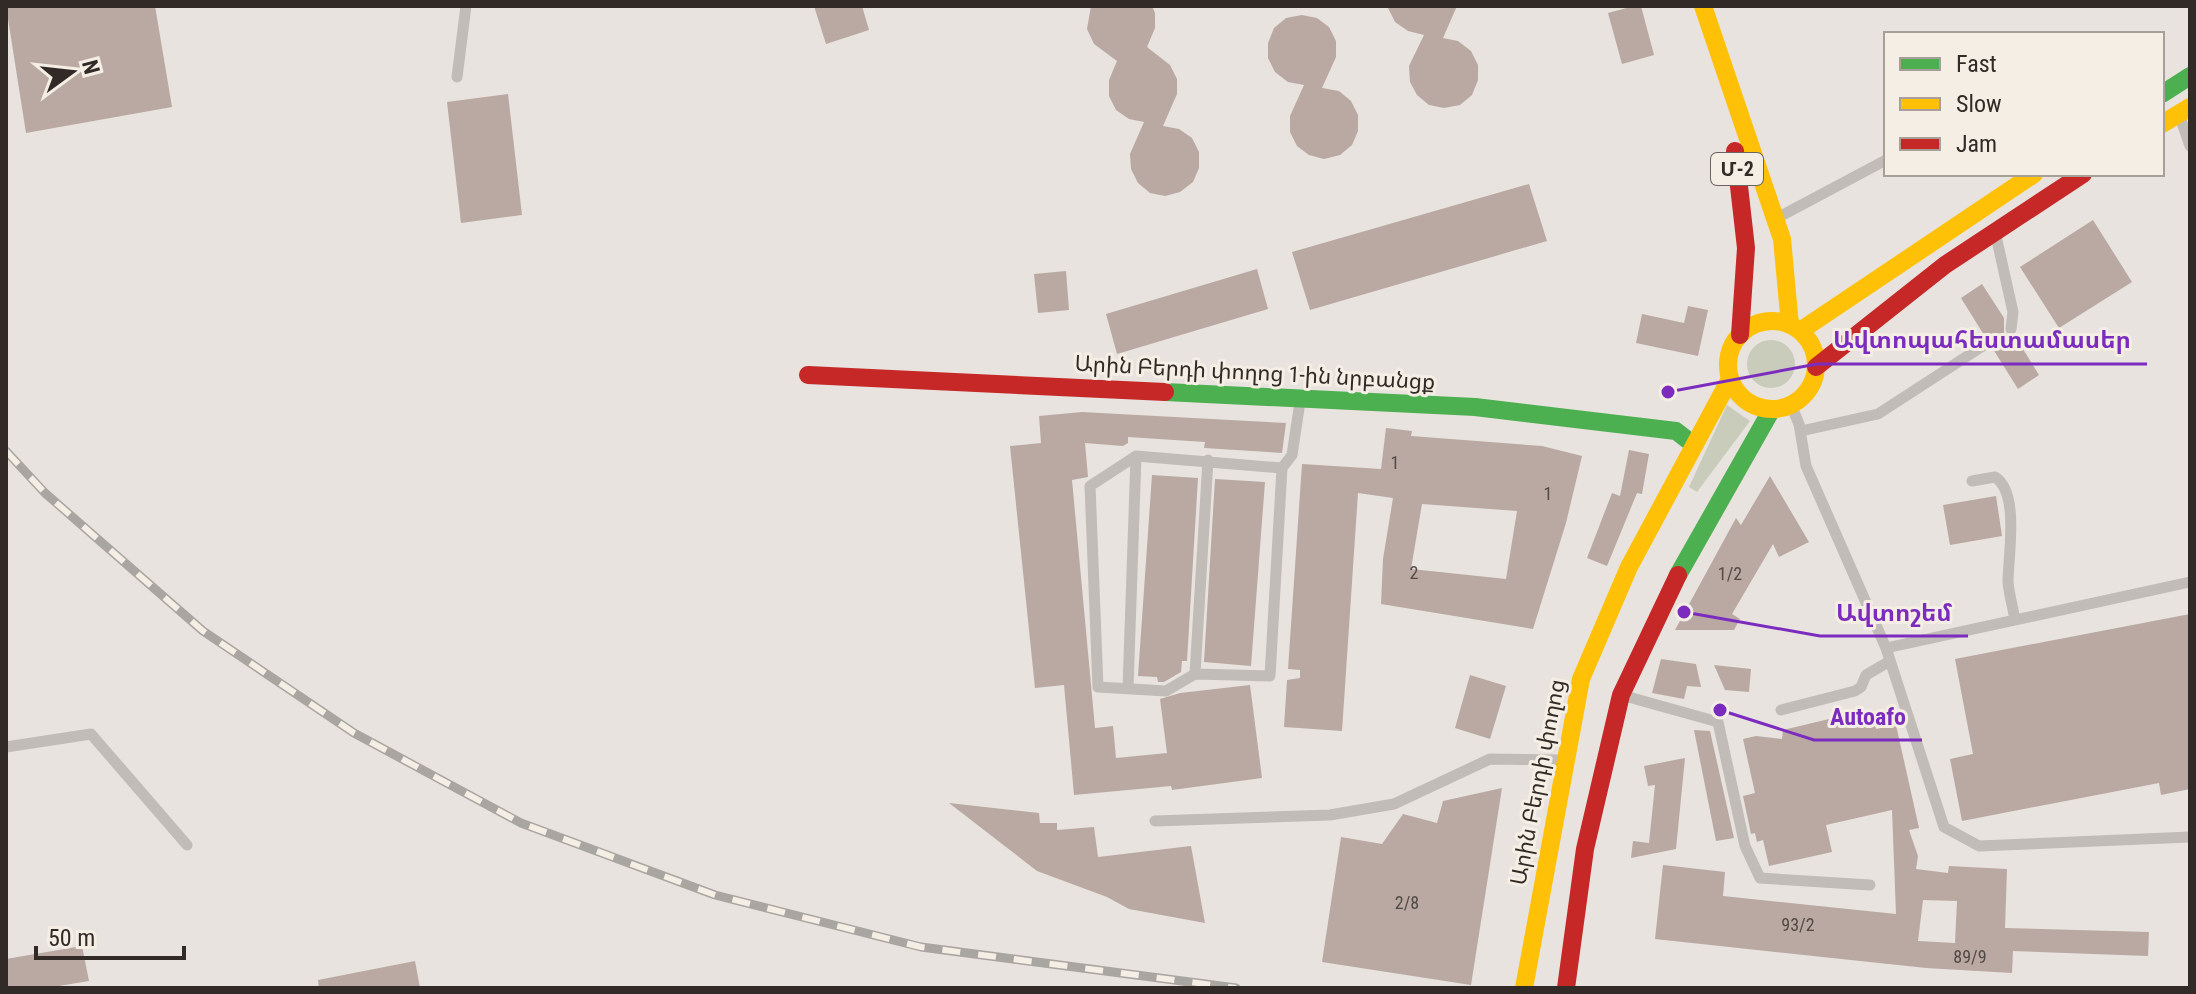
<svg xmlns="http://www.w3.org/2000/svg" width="2196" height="994" font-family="'Roboto Condensed','Noto Sans Armenian',sans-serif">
  <rect width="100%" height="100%" fill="#e8e3de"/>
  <path fill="#c9ccba" d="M1747 364a24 24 0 1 1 48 0a24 24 0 1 1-48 0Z
    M 1727,405 L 1750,421 L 1697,492 L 1689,487 Z"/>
  <path fill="#b9a9a2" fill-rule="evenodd" d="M 6,6 L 155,6 L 172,107 L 26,133 Z
    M 814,6 L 862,6 L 869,30 L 826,44 Z
    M 1091,6 L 1152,6 L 1155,13 L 1155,28 L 1147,47 L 1170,65 L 1177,79 L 1177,94 L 1163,126 L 1179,129 L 1192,138 L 1199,152 L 1199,168 L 1193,182 L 1180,192 L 1165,196 L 1150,193 L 1138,183 L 1131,169 L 1130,154 L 1144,122 L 1129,119 L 1116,110 L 1109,96 L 1109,80 L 1117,61 L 1094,44 L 1087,29 Z
    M 1387,6 L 1457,6 L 1443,38 L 1458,41 L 1471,51 L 1478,65 L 1478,80 L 1472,95 L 1460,105 L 1444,108 L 1429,105 L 1417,95 L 1410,82 L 1409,66 L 1424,35 L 1408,31 L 1395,22 Z
    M 1634,6 L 1641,6 L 1654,55 L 1622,64 L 1608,13 Z
    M 1302,15 L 1317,18 L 1329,27 L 1336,41 L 1336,57 L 1322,88 L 1339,91 L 1351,101 L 1358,115 L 1358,131 L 1352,145 L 1340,155 L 1324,159 L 1309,155 L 1297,146 L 1290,132 L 1290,116 L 1304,85 L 1288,82 L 1275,72 L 1268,58 L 1268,43 L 1274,28 L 1286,18 Z
    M 508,94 L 522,215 L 461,223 L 447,102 Z
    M 1529,184 L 1547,241 L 1310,310 L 1292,252 Z
    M 2093,220 L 2132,282 L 2059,328 L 2020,267 Z
    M 1257,269 L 1268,309 L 1117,354 L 1106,314 Z
    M 1066,271 L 1069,310 L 1038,313 L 1034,274 Z
    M 1982,284 L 2004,318 L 2004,333 L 2015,336 L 2039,375 L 2018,389 L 1993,349 L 1996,338 L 1984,335 L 1961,298 Z
    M 1688,306 L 1708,310 L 1698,356 L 1636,343 L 1642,314 L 1684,323 Z
    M 1082,412 L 1286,423 L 1282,453 L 1204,448 L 1205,442 L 1128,437 L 1128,443 L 1123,446 L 1085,443 L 1088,477 L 1072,480 L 1095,728 L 1113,726 L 1116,758 L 1167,753 L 1160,699 L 1180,693 L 1250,685 L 1262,778 L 1172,790 L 1171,786 L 1074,795 L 1064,685 L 1035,688 L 1010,446 L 1041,443 L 1039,416 Z
    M 1386,428 L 1412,431 L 1411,436 L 1542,446 L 1582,456 L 1566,523 L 1533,629 L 1381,604 L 1383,559 L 1393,498 L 1358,493 L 1342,731 L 1284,727 L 1287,680 L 1300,678 L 1300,670 L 1288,669 L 1302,464 L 1381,469 ZM 1422,504 L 1517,511 L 1506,579 L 1411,569 Z
    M 1629,450 L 1649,454 L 1642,494 L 1637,493 L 1607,566 L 1587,558 L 1612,493 L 1620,496 Z
    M 1152,475 L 1198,478 L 1187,661 L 1182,661 L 1181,672 L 1164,682 L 1158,682 L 1157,677 L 1138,676 Z
    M 1770,476 L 1809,542 L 1779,557 L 1773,544 L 1732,614 L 1740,619 L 1734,630 L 1675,630 L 1736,518 L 1741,525 Z
    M 1215,479 L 1265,482 L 1251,666 L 1204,662 Z
    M 1996,496 L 2002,536 L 1950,545 L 1943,505 Z
    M 2190,614 L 2190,789 L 2161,795 L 2159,783 L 1962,821 L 1950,759 L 1973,754 L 1955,659 Z
    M 1661,659 L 1696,664 L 1701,687 L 1687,686 L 1684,699 L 1652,693 Z
    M 1714,665 L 1751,669 L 1749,692 L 1725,690 Z
    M 1470,675 L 1506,686 L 1490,739 L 1455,728 Z
    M 1871,709 L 1876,729 L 1896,725 L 1919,828 L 1909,830 L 1918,856 L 1916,869 L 1948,873 L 1949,866 L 2007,869 L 2005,928 L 2149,932 L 2148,956 L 2013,951 L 2012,973 L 1926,968 L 1655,939 L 1663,865 L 1725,872 L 1723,896 L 1896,914 L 1892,810 L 1826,825 L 1832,852 L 1769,866 L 1763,840 L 1757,842 L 1755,833 L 1751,834 L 1743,796 L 1755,793 L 1743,739 L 1756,736 L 1782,739 L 1783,730 ZM 1923,900 L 1957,901 L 1955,943 L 1918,941 Z
    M 1694,730 L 1710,731 L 1734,838 L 1716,841 Z
    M 1685,758 L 1676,849 L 1631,858 L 1633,841 L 1649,843 L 1655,785 L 1648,786 L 1644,766 Z
    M 1502,788 L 1471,985 L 1322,962 L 1341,837 L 1382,844 L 1403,814 L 1437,823 L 1443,801 Z
    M 949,803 L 1039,813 L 1040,823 L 1057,823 L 1057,830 L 1094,827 L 1098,857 L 1191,846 L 1205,923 L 1129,909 L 1107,897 L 1037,871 Z
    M 82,946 L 89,981 L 47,988 L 6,988 L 6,959 Z
    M 415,961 L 420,988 L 319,988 L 318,980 Z"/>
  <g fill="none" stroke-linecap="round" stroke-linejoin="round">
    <path stroke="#c1bcb7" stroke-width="11" d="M 457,77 L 466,6
      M 2181,120 L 2190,146
      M 1779,217 L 1886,160
      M 1996,236 L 2013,312 L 2011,329
      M 1791,405 L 1799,424 L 1806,466 L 1886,648 L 1944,827 L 1979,846 L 2190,837
      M 1801,431 L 1878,414 L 1989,342
      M 1136,456 L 1090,486 L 1098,687 L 1166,691 L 1195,674 L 1270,676 L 1282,468 L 1292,455 L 1300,402
      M 1972,481 L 1995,477 C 2020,493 2008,556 2008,582 C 2009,594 2013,608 2015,620
      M 1886,648 L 2190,582
      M 1195,674 L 1208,460
      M 1128,688 L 1136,456 L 1282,468
      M 1625,696 L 1718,722 L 1745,846 L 1760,878 L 1870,885
      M 1781,710 L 1855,691 L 1861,687 L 1866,675 L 1890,661
      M 6,747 L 91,734 L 187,845
      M 1155,821 L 1330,815 L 1394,804 L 1490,759 L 1560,760"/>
    <path stroke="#4caf50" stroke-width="18" d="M 2162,94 L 2190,76
      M 1165,392 L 1475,407 L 1676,431 L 1694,445
      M 1678,575 L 1772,409"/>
    <path stroke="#ffc107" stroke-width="18" d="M 1703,6 L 1782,239 L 1790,325
      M 2162,124 L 2190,107
      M1728 365a44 44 0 1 1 88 0a44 44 0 1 1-88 0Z
      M 1800,331 L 2034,174
      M 1524,988 L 1581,679 L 1629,567 L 1730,379"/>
    <path stroke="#c62828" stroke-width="18" d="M 1735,151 L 1746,248 L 1740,335
      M 1816,367 L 1945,265 L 2083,174
      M 808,375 L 1165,392
      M 1566,988 L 1585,849 L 1621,695 L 1678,575"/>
    <g stroke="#a9a5a1" stroke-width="9">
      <path id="rail" d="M 6,451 L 45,493 L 203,631 L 354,733 L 521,823 L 715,895 L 921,947 L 1236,988"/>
    </g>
    <use href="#rail" stroke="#f5eee5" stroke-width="6" stroke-dasharray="18" stroke-linecap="butt"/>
  </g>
  <g text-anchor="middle" stroke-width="6" stroke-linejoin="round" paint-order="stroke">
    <g font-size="18" fill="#534a45">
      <text x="1395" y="469">1</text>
      <text x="1548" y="500">1</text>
      <text x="1414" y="579">2</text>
      <text x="1730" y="580">1/2</text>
      <text x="1407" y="909">2/8</text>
      <text x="1798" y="931">93/2</text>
      <text x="1970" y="963">89/9</text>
    </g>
    <rect fill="#f5eee5" stroke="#6c655f" stroke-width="2" x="1711" y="153" width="52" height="32" rx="6"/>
    <g font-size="20" font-weight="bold" fill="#312a26">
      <text x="1737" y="176">Մ-2</text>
    </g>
    <g font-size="22" fill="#312a26" stroke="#f5eee5">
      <text transform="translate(1255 372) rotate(3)" y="8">Արին Բերդի փողոց 1-ին նրբանցք</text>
      <text transform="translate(1537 782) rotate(-79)" y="8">Արին Բերդի փողոց</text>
    </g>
  </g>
  <path fill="none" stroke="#7b2cbf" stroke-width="3" d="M1668 392L1817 364H2147M1684 612L1820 636H1968M1720 710L1814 740H1922"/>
  <g fill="#7b2cbf" stroke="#f5eee5" stroke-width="3">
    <circle cx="1668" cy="392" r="8"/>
    <circle cx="1684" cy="612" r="8"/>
    <circle cx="1720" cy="710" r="8"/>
  </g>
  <g font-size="24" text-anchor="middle" font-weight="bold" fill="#7b2cbf" stroke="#f5eee5" stroke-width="6" stroke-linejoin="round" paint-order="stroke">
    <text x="1982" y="348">Ավտոպահեստամասեր</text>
    <text x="1894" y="621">Ավտոշեմ</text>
    <text x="1868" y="725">Autoafo</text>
  </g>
  <rect width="2196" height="994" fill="none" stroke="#312a26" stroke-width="16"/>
  <rect x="1884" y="32" width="280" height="144" fill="#f5eee5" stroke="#a7a099" stroke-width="2"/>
  <rect x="1900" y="58" width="40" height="12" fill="#4caf50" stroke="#a7a099" stroke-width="2"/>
  <text x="1956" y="72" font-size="24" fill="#312a26">Fast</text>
  <rect x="1900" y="98" width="40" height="12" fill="#ffc107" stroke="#a7a099" stroke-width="2"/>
  <text x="1956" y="112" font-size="24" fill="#312a26">Slow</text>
  <rect x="1900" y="138" width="40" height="12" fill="#c62828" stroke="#a7a099" stroke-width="2"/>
  <text x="1956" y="152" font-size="24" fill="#312a26">Jam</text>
  <g transform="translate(72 72) rotate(75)" stroke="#f5eee5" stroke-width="6" paint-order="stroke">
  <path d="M0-6L14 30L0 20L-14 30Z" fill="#312a26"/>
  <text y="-12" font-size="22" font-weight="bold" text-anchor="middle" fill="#312a26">N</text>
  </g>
  <path d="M36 946v12h148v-12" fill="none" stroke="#312a26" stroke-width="4"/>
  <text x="48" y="946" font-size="24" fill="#312a26" stroke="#f5eee5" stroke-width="6" paint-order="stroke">50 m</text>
</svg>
